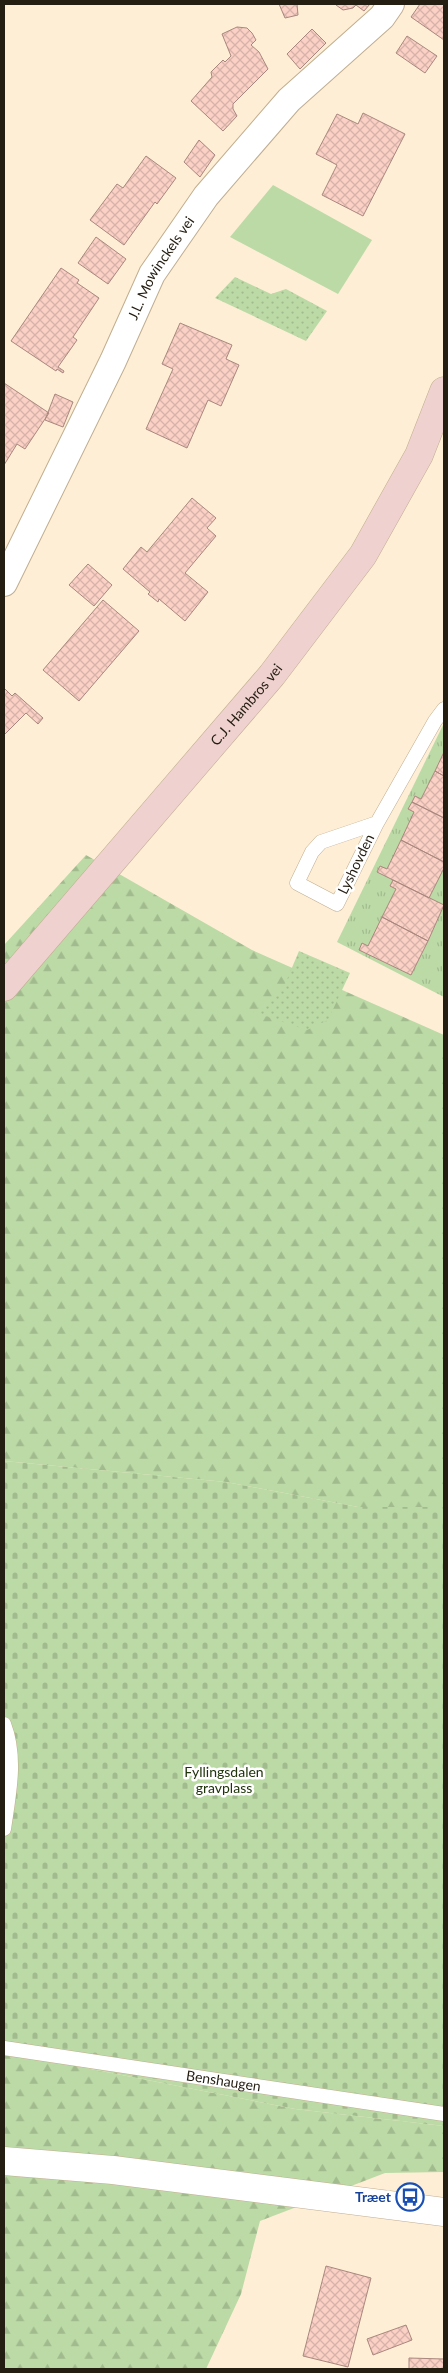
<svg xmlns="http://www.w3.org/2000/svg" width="448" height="2373" font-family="Lato,sans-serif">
  <defs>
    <pattern id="grass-tufts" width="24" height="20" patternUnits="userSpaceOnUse" patternTransform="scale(1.25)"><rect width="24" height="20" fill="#bcdaa6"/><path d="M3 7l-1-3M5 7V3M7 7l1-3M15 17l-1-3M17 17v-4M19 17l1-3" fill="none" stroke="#a1bb8e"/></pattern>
    <pattern id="forest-firs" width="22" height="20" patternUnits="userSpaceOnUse" patternTransform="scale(1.25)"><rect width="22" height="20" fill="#bcdaa6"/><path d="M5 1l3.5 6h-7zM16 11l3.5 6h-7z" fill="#a1bb8e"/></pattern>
    <pattern id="cemetery-stones" width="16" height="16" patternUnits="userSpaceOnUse" patternTransform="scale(1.25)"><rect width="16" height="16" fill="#bcdaa6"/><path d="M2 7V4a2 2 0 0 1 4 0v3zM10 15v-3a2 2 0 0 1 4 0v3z" fill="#a1bb8e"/></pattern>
    <pattern id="park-dots" width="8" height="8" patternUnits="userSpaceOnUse" patternTransform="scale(1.25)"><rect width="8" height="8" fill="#bcdaa6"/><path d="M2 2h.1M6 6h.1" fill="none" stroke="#a1bb8e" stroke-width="1.8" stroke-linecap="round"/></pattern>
    <pattern id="building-cross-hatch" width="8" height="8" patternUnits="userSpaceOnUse" patternTransform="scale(1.25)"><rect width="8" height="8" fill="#fbd0c5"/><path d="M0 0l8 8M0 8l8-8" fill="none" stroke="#d7b2a8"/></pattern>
  </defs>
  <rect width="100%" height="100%" fill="#feeed5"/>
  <path fill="url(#grass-tufts)" d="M 444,723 L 444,997 L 337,942 Z"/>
  <path fill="url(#forest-firs)" d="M 86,855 L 252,950 L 444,1035 L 444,1507 L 358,1507 L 226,1482 L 4,1461 L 4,945 Z
    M 4,2052 L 295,2109 L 444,2126 L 444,2172 L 385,2173 L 260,2221 L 241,2294 L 206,2369 L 4,2369 Z"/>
  <path fill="url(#cemetery-stones)" d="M 4,1461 L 226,1482 L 358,1507 L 444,1507 L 444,2126 L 295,2109 L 4,2052 Z"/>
  <path fill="url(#park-dots)" d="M 235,277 L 271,294 L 286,289 L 327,311 L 306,341 L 215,298 Z
    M 299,951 L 350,973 L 328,1020 L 307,1030 L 253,1012 L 283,989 Z"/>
  <path fill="#bcdaa6" d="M 273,185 L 372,240 L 338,294 L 230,237 Z"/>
  <path fill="url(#building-cross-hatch)" stroke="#aa877e" d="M 279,4 L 297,4 L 298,15 L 285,18 Z
    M 337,4 L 370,4 L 364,11 L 356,5 L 353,8 L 343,10 L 336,5 Z
    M 420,4 L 444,4 L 444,40 L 411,17 Z
    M 237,27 L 247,28 L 252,33 L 256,40 L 251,45 L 259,52 L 268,69 L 233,104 L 233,109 L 237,116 L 223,131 L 191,101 L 212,77 L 211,72 L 223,60 L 225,62 L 231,56 L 222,34 Z
    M 312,29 L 326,43 L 300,69 L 287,54 Z
    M 407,36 L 437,56 L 425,73 L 396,53 Z
    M 363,113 L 405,134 L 363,216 L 322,195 L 337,165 L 316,154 L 337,114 L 358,124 Z
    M 199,140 L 215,155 L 200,177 L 184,162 Z
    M 146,156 L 176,178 L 157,204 L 155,202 L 124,245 L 90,220 L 117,184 L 123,188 Z
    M 96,237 L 126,259 L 108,284 L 78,263 Z
    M 61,268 L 79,280 L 77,283 L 99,298 L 73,337 L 77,340 L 58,367 L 64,371 L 63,373 L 57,369 L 56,371 L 11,341 Z
    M 180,323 L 232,345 L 226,359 L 239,365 L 221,406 L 208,400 L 187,448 L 146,429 L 173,369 L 162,364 Z
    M 4,383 L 49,413 L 25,449 L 17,444 L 4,465 Z
    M 55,394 L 73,402 L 63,427 L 45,420 Z
    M 192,498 L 216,518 L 207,528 L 216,536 L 185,573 L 208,592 L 185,621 L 159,599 L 158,602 L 148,594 L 150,592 L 123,569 L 141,547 L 147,552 Z
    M 88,564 L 112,585 L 94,606 L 69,585 Z
    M 103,600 L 139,631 L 79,701 L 43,670 Z
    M 4,688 L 12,696 L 15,693 L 43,718 L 38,724 L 26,713 L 4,735 Z
    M 444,752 L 444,776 L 435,771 Z
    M 435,771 L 444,776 L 444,818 L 412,802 L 415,796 L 421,799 Z
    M 412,802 L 444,818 L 444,862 L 401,840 L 414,812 L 408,809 Z
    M 401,840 L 444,862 L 444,868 L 429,898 L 377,872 L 380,866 L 387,869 Z
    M 393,880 L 444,905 L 428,941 L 382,917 L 396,889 L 390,886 Z
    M 382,917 L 428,941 L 411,975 L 359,950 L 362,943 L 368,946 Z
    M 326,2266 L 371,2278 L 348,2367 L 303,2356 Z
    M 406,2325 L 412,2340 L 373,2355 L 367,2339 Z
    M 409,2358 L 444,2359 L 444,2369 L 409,2369 Z"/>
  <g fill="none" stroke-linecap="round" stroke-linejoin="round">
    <g stroke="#c0ae90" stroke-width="15">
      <g id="service">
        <path d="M 377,823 L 321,842 L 312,852 L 297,883 L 337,904 L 377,823 L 435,721 L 444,709"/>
        <path d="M 4,1724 C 17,1758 9,1794 4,1829"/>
        <path id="s1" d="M 4,2048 L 444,2114"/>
      </g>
    </g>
    <g stroke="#c0ae90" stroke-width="28">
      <g id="minor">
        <path id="s2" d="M 4,583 L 113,361 L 152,274 L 206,196 L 289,100 L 382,17 L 391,4"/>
      </g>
    </g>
    <g stroke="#c0ae90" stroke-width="29">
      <path id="tertiary" d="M 4,2161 L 113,2170 L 444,2212"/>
    </g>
    <g stroke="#c0ae90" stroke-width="29">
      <g id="secondary">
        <path id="s3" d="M 4,987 L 272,675 L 363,555 L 419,455 L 444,391"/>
      </g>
    </g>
    <use href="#service" stroke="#fff" stroke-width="14"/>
    <use href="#minor" stroke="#fff" stroke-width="26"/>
    <use href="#tertiary" stroke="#fff" stroke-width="28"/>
    <use href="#secondary" stroke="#efd1cf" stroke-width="28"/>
  </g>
  <defs>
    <g id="bus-ring" transform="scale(1.4375)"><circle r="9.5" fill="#fff" stroke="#1a4fb4" stroke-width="1.5"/><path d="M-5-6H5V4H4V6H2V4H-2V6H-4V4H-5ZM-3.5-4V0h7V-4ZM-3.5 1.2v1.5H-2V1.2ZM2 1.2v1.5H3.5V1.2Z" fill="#1a4fb4"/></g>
  </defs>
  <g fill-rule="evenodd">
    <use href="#bus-ring" x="410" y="2197"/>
  </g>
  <g text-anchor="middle" stroke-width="5" stroke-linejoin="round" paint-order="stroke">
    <g font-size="14" fill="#241d12" stroke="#fff">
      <text dy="5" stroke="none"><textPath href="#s2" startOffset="352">J.L. Mowinckels vei</textPath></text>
      <text dy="5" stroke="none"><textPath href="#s3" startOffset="372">C.J. Hambros vei</textPath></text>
      <text transform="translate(356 864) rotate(-64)" y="5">Lyshovden</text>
      <text dy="5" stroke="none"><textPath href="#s1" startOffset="222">Benshaugen</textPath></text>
    </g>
    <g font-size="14" fill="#20340b" stroke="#fff">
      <text x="224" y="1777">Fyllingsdalen<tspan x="224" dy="16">gravplass</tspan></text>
    </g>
    <g font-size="14" font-weight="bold" fill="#164399" stroke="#fff" text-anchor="end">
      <text x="391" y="2202">Træet</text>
    </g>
  </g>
  <rect width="448" height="2373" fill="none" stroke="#241d12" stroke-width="10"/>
</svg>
